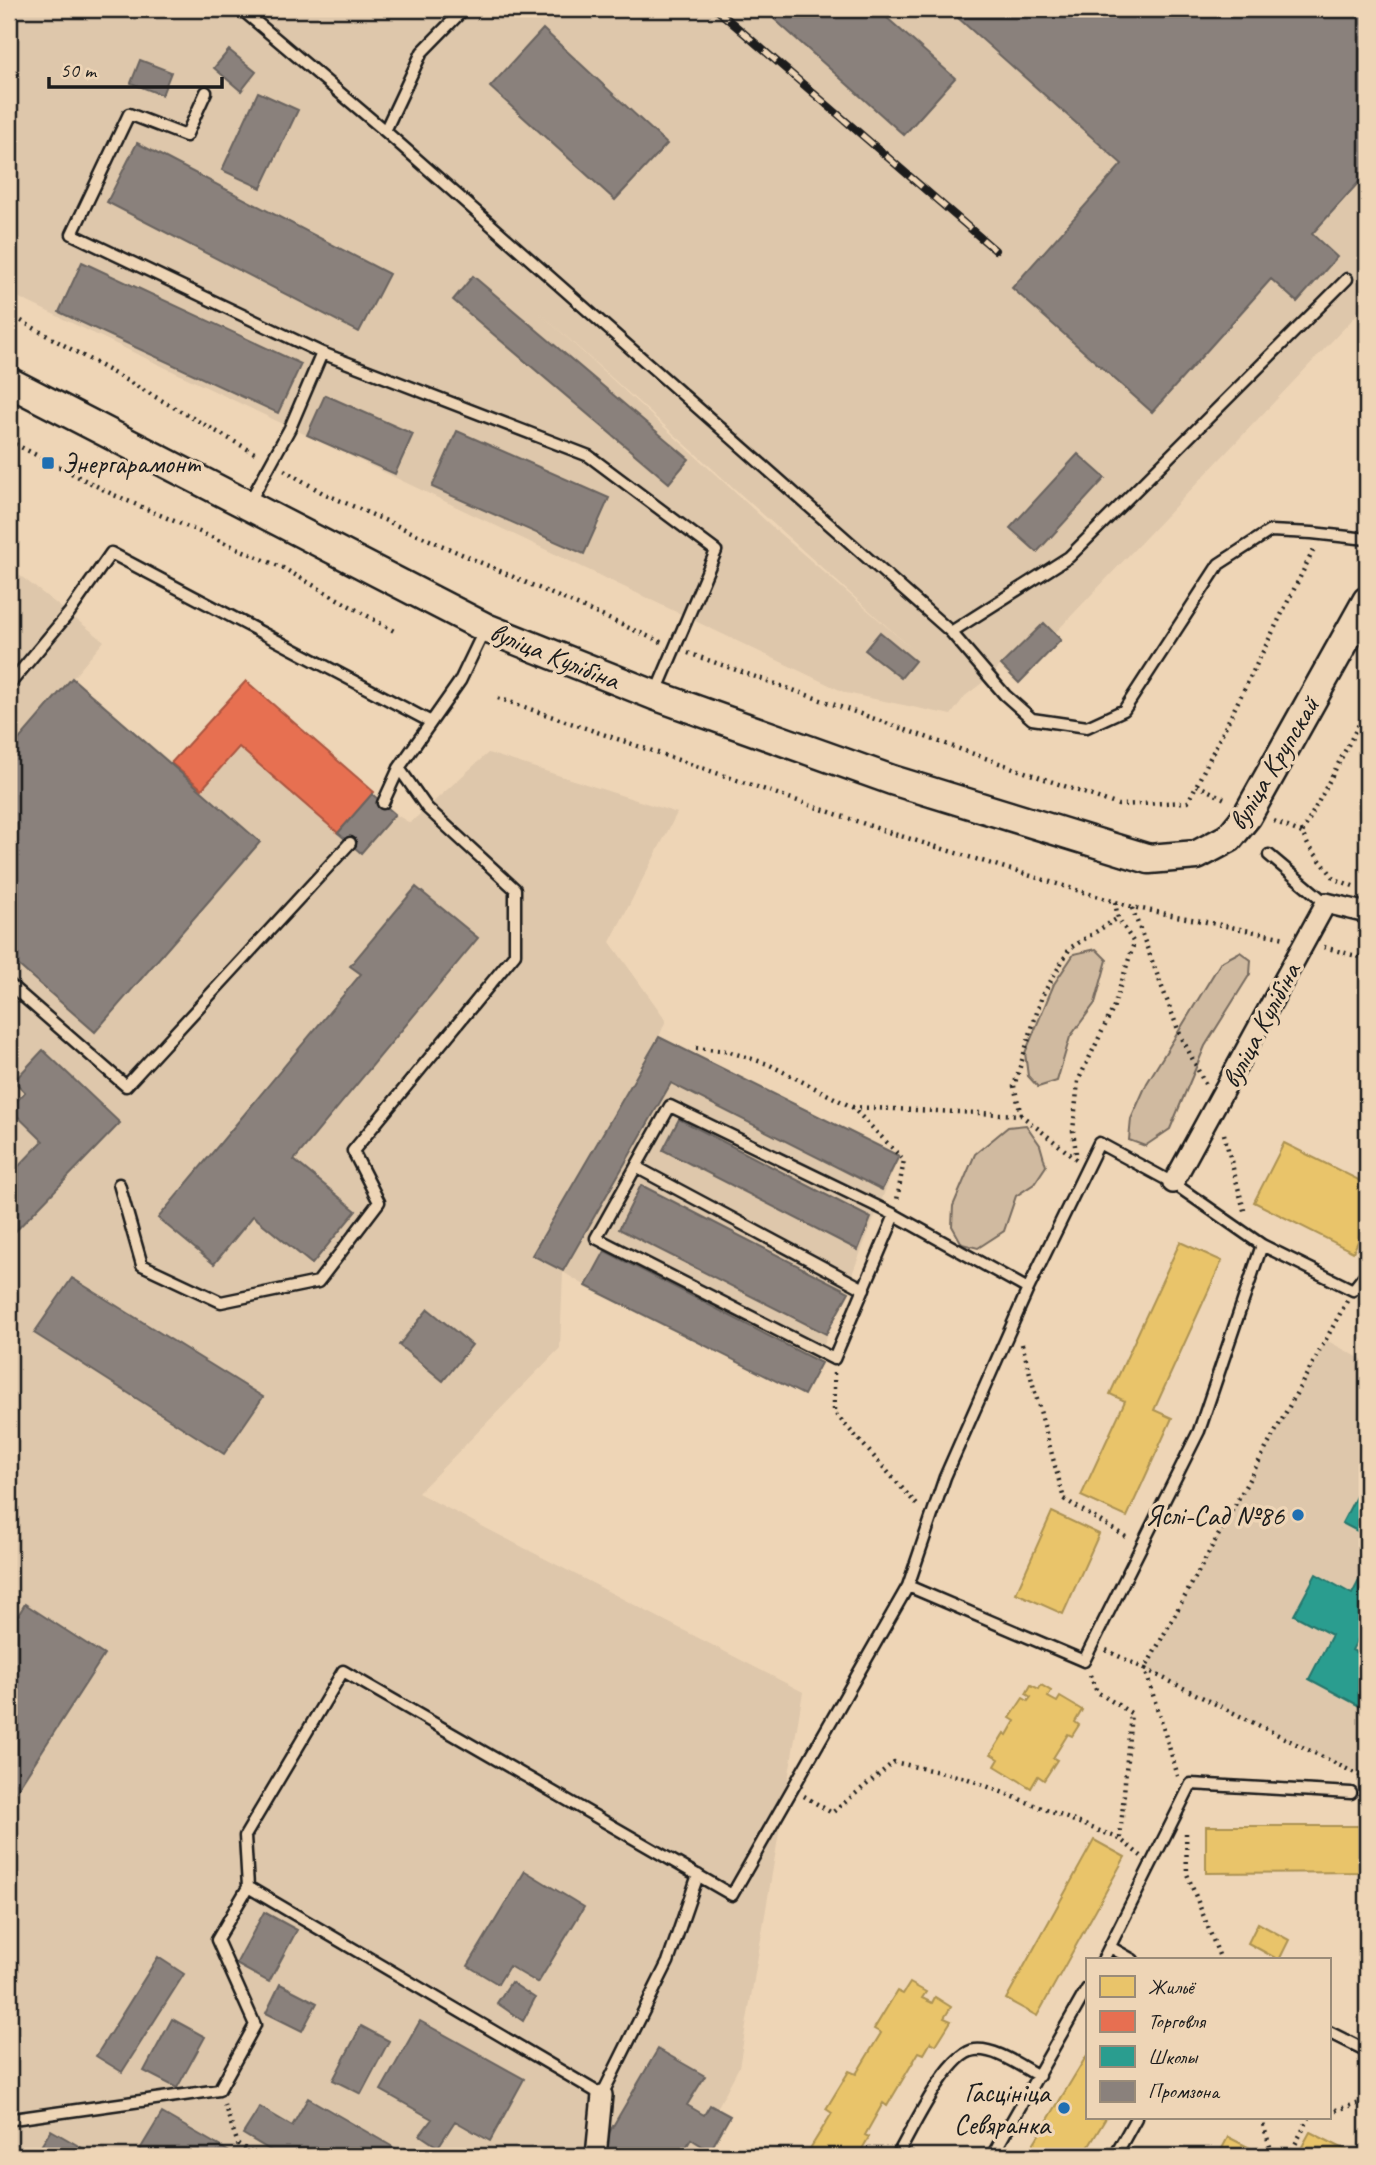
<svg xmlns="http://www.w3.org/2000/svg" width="1376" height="2165" font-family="Caveat,sans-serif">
  <rect width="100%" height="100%" fill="#eed5b6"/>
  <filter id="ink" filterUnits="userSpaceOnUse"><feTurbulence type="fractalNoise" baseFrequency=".0143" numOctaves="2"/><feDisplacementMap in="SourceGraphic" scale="14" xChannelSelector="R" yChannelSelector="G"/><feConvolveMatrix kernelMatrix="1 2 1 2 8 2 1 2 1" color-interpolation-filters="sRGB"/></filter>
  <g filter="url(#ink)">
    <path fill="#dec7ab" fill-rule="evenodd" d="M 9,9 L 1367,9 L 1367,304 L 1056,632 L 1061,640 L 1001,665 L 991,676 L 965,696 L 951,715 L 846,693 L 9,293 ZM 540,313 L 911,648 L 779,533 Z
      M 9,567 L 104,641 L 72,679 L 171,762 L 246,681 L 374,792 L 373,794 L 395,814 L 410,823 L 488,753 L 677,813 L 610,942 L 666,1020 L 659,1037 L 899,1156 L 804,1395 L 586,1286 L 563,1272 L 560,1348 L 418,1493 L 803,1692 L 739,2067 L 692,2156 L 9,2156 Z
      M 1326,1340 L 1367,1362 L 1367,1779 L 1145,1669 Z"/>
    <path fill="#d0baa0" stroke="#766b5e" stroke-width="2" d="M 1096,949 L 1107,960 L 1095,1003 L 1070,1037 L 1057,1081 L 1038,1087 L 1028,1076 L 1025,1053 L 1054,984 L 1074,954 Z
      M 1240,952 L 1251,960 L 1250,974 L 1205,1046 L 1170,1129 L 1145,1146 L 1129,1140 L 1131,1119 L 1147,1083 L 1221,962 Z
      M 1026,1125 L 1040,1145 L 1046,1166 L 1034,1184 L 1016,1196 L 1004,1231 L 978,1248 L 962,1244 L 952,1226 L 953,1206 L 975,1154 L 1008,1127 Z"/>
    <path fill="#e9c46a" stroke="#ac9253" stroke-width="2" d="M 1284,1143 L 1367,1184 L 1367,1223 L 1353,1252 L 1254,1202 Z
      M 1180,1242 L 1222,1261 L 1154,1410 L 1172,1418 L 1127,1517 L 1081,1496 L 1125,1401 L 1110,1394 Z
      M 1052,1512 L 1099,1534 L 1063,1614 L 1016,1593 Z
      M 1031,1685 L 1039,1689 L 1041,1685 L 1051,1691 L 1048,1697 L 1057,1702 L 1060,1697 L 1082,1710 L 1075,1722 L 1079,1725 L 1072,1736 L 1068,1734 L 1053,1758 L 1057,1760 L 1044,1780 L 1038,1776 L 1031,1788 L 995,1766 L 999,1759 L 991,1754 L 1004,1733 L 1007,1735 L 1015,1721 L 1010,1718 L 1023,1698 L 1028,1701 L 1031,1697 L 1026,1694 Z
      M 1206,1826 L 1367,1826 L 1367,1872 L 1206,1873 Z
      M 1094,1840 L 1125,1857 L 1037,2016 L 1006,1999 Z
      M 1258,1923 L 1289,1940 L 1279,1960 L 1248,1943 Z
      M 910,1983 L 926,1992 L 922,1998 L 932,2003 L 935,1997 L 951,2007 L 944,2018 L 951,2021 L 936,2045 L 931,2042 L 924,2054 L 919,2052 L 887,2106 L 883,2103 L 865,2135 L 869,2137 L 858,2156 L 797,2156 L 800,2151 L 806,2155 L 832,2113 L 826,2109 L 849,2071 L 856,2074 L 881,2033 L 874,2029 L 897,1991 L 903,1994 Z
      M 1087,2055 L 1087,2118 L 1106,2118 L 1083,2156 L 1026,2156 Z
      M 1310,2132 L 1358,2156 L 1297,2156 Z
      M 1228,2137 L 1266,2156 L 1218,2156 Z"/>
    <path fill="#e76f51" stroke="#aa5641" stroke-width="2" d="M 246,681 L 374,792 L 338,833 L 239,747 L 202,789 L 171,763 Z"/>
    <path fill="#2a9d8f" stroke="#26766c" stroke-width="2" d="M 1361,1487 L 1367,1491 L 1367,1536 L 1342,1523 Z
      M 1367,1565 L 1367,1622 L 1352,1650 L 1367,1658 L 1367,1710 L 1309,1679 L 1332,1635 L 1294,1615 L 1316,1574 L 1352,1594 Z"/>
    <path fill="#8a817c" stroke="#69635f" stroke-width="2" d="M 763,9 L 877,9 L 955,78 L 904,135 Z
      M 948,9 L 1367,9 L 1367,173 L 1312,234 L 1337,257 L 1297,302 L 1271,279 L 1152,412 L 1012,288 L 1122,164 Z
      M 543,29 L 667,144 L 615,200 L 490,87 Z
      M 229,50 L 256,72 L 241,91 L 214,68 Z
      M 140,60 L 171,72 L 162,95 L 131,83 Z
      M 258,92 L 298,110 L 261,188 L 222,170 Z
      M 137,143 L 389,274 L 359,332 L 107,202 Z
      M 82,262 L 301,364 L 278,413 L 59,312 Z
      M 473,276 L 689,459 L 669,483 L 453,300 Z
      M 325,395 L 413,434 L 395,474 L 307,435 Z
      M 457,431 L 609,498 L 584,554 L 432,487 Z
      M 1078,454 L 1105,478 L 1037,552 L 1010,528 Z
      M 1044,623 L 1061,640 L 1019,683 L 1001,665 Z
      M 880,632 L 915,661 L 901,678 L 865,650 Z
      M 72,678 L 260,842 L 95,1032 L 9,957 L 9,751 Z
      M 372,794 L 395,814 L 361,853 L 338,833 Z
      M 416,887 L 478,938 L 294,1160 L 356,1211 L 312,1264 L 253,1216 L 214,1264 L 158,1218 L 361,974 L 350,966 Z
      M 659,1037 L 899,1156 L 882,1190 L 671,1083 L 563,1271 L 532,1255 Z
      M 43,1050 L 120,1123 L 9,1238 L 9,1164 L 15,1170 L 43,1141 L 10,1109 L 25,1092 L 14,1081 Z
      M 679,1119 L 871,1218 L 858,1250 L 663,1150 Z
      M 641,1185 L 849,1292 L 826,1334 L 619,1229 Z
      M 605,1251 L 821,1363 L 804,1395 L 586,1286 Z
      M 72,1278 L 263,1397 L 224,1454 L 34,1333 Z
      M 428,1309 L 472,1345 L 443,1381 L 399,1345 Z
      M 25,1604 L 104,1655 L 9,1802 L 9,1630 Z
      M 525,1871 L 584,1907 L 538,1983 L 509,1966 L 498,1984 L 468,1966 Z
      M 264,1912 L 297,1930 L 269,1982 L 236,1964 Z
      M 158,1957 L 184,1974 L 122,2072 L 96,2056 Z
      M 511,1982 L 535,1998 L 523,2021 L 497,2003 Z
      M 280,1984 L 317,2003 L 302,2031 L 266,2013 Z
      M 172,2019 L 205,2037 L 177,2088 L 144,2071 Z
      M 420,2021 L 524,2079 L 490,2141 L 455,2121 L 438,2147 L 420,2135 L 432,2119 L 381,2090 Z
      M 361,2026 L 389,2041 L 361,2094 L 333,2080 Z
      M 658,2049 L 705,2076 L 687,2105 L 704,2115 L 710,2105 L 730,2116 L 710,2151 L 691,2139 L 681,2156 L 621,2156 L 602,2145 Z
      M 308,2098 L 400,2151 L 397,2156 L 280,2156 L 243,2134 L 260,2107 L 292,2126 Z
      M 162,2113 L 228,2151 L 237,2156 L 136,2156 Z
      M 51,2130 L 96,2156 L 35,2156 Z"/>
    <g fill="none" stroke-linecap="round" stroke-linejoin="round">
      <g stroke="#1c1c1c" stroke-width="15">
        <path id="service" d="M 241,9 L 385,131 L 951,632
          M 206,92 L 186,136 L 129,114 L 72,234 L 322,353
          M 385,131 L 422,52 L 464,9
          M 1347,279 L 1069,557 L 951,632 L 1005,695 L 1032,719 L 1087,727 L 1124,710 L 1219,564 L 1270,531 L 1312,533 L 1367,539
          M 249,503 L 290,428 L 322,353 L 589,456 L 716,551 L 656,692
          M 9,685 L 69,613 L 111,553 L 431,722
          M 383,803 L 399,768 L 460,681 L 484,631
          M 1269,855 L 1326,903
          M 9,984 L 126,1086 L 350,843
          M 636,1167 L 864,1289
          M 119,1184 L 142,1265 L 221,1302 L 318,1282 L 379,1202 L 353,1151 L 515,954 L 515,889 L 427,808 L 399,768
          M 895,1215 L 834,1359 L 596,1238 L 670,1106 L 895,1215 L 1028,1289
          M 908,1586 L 1084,1661 L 1199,1431 L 1262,1245
          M 248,1887 L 602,2095 L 668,1962 L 698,1875
          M 1110,1947 L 1133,1960
          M 1103,1960 L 1191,1784 L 1351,1793
          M 1329,2032 L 1367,2051
          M 9,2117 L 13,2119 L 219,2090 L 255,2025 L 217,1940 L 248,1887 L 245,1836 L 343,1671 L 732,1895 L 908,1586 L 945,1477 L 1028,1289 L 1099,1143 L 1173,1183 L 1262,1245 L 1353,1290 L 1367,1272
          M 897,2156 C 911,2132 948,2052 975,2050 C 997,2048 1021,2067 1039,2076
          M 992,2156 L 1087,1989
          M 1115,2156 L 1136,2118"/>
      </g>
      <g stroke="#1c1c1c" stroke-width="24">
        <path id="minor" d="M 1173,1183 L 1326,903 L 1367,913
          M 596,2156 L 602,2095"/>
      </g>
      <g stroke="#1c1c1c" stroke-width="33">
        <path id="secondary" d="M 9,382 L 486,628 L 654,695 L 892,780 L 1149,859 L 1197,855 L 1229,838 L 1247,816 L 1367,601"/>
      </g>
      <path stroke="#1c1c1c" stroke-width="4.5" stroke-dasharray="2 5" stroke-linecap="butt" d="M 9,314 L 258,455
        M 9,441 L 114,495 L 283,568 L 394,631
        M 284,470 L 323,493 L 661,642
        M 1365,479 L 1367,480
        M 688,653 L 1118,805 L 1188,802 L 1315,547
        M 498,698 L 891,833 L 1132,907 L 1285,938
        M 1197,785 L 1227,800
        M 1274,821 L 1302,833
        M 1353,886 L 1335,879 L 1308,845 L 1302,833 L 1367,709
        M 1132,908 L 1179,1032 L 1205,1084
        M 1324,947 L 1367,959
        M 696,1048 L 727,1051 L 768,1064 L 852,1107 L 904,1160 L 897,1200
        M 852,1107 L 1021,1115 L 1076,1159
        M 1021,1115 L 1014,1086 L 1042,996 L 1070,948 L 1118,918
        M 1224,1134 L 1245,1214
        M 1076,1153 L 1073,1131 L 1078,1081 L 1113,1009 L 1134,943 L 1118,918 L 1115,902
        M 1347,1301 L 1145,1669 L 1367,1779
        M 1022,1344 L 1064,1499 L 1129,1539
        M 834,1373 L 834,1412 L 919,1507
        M 1106,1650 L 1145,1669 L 1178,1776
        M 1090,1675 L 1097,1692 L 1131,1713 L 1120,1839 L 1141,1856
        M 804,1796 L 832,1813 L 894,1762 L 966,1778 L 1120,1839
        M 1186,1833 L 1187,1874 L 1221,1960
        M 224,2104 L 238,2144 L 257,2156
        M 1329,2112 L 1367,2101
        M 1261,2118 L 1273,2156
        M 1289,2156 L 1309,2118"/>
      <use href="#service" stroke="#eed5b6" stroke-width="10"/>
      <use href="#minor" stroke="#eed5b6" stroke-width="19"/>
      <use href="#secondary" stroke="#eed5b6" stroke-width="28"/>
      <g stroke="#1c1c1c" stroke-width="8">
        <path id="rail" d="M 716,9 L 995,250"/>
      </g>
      <use href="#rail" stroke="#eed5b6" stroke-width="5" stroke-dasharray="16" stroke-linecap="butt"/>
    </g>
  </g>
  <g fill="#1f6fb2" stroke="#eed5b6" stroke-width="2.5">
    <rect x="41" y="456" width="14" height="14" rx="3.5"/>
    <circle cx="1298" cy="1515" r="7"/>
    <circle cx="1064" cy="2108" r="7"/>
  </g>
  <g text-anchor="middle" stroke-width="7" stroke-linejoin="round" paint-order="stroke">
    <g font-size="28" fill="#1c1c1c" stroke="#eed5b6" text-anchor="end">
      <text x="62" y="473" text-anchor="start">Энергарамонт</text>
      <text x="1284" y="1525">Яслі-Сад №86</text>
      <text x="1050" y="2102">Гасцініца<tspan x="1050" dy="32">Севяранка</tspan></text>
    </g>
    <g font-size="28" fill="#1c1c1c" stroke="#eed5b6">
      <text transform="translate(555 655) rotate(22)" y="10">вуліца Кулібіна</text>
      <text transform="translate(1273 763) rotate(-59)" y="10">вуліца Крупскай</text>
      <text transform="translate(1260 1025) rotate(-62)" y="10">вуліца Кулібіна</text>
    </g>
  </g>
  <rect width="1376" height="2165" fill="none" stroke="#eed5b6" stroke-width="35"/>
  <rect x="18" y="18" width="1341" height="2130" fill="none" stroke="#1c1c1c" stroke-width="2.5" filter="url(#ink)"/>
  <rect x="1086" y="1958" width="245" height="161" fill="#eed5b6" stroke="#9a8b78" stroke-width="2"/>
  <rect x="1100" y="1976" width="35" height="21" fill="#e9c46a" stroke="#9a8b78" stroke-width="2"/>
  <text x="1148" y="1994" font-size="21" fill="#1c1c1c">Жильё</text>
  <rect x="1100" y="2011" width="35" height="21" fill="#e76f51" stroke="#9a8b78" stroke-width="2"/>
  <text x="1148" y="2028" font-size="21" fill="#1c1c1c">Торговля</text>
  <rect x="1100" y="2046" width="35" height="21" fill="#2a9d8f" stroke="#9a8b78" stroke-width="2"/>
  <text x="1148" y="2064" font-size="21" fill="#1c1c1c">Школы</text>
  <rect x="1100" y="2081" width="35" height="21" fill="#8a817c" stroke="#9a8b78" stroke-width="2"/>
  <text x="1148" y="2098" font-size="21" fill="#1c1c1c">Промзона</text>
  <path d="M49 77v10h173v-10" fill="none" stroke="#1c1c1c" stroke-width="3.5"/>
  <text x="60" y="77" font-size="21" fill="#1c1c1c" stroke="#eed5b6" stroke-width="5" paint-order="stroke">50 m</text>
</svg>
